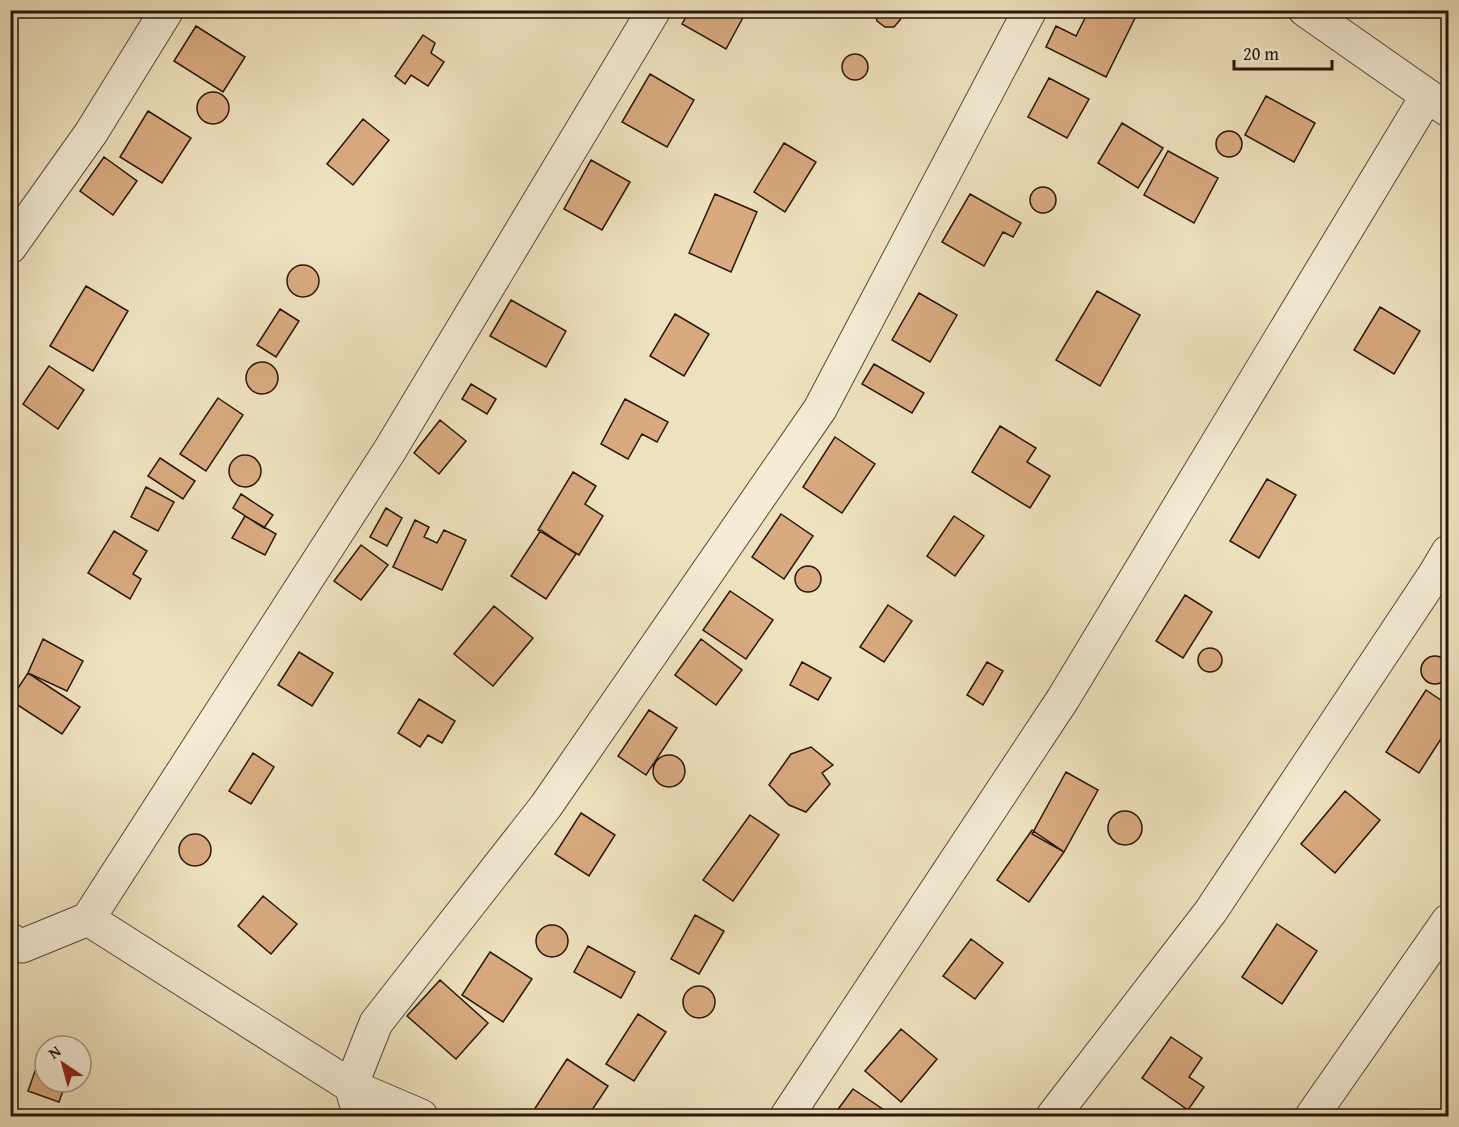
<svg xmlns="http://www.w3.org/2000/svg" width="1459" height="1127" font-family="'Gentium Book Plus',serif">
  <rect width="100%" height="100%" fill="#eee2be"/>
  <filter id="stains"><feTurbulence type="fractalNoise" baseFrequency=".00333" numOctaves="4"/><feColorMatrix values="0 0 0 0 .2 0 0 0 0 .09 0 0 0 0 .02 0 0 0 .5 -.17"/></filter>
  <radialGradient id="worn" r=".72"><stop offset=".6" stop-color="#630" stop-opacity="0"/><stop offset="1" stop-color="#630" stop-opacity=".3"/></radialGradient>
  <path fill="#d9aa80" stroke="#291609" stroke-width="1.5" d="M 690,10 L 747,10 L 726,49 L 682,24 Z
    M 875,10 L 902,10 L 902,16 L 900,20 L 894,27 L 885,27 L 877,21 Z
    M 1089,10 L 1139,10 L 1106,77 L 1046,47 L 1056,26 L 1076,36 Z
    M 196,26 L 245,57 L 223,92 L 174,61 Z
    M 423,35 L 435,43 L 431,53 L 444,62 L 428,86 L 411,75 L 405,84 L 395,76 Z
    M842 67a13 13 0 1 1 26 0a13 13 0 1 1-26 0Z
    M 650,74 L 694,100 L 667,147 L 622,122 Z
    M 1049,78 L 1089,99 L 1067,138 L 1028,117 Z
    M197 108a16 16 0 1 1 32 0a16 16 0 1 1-32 0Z
    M 1266,96 L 1315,123 L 1294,162 L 1245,135 Z
    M 148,111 L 191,138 L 162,183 L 120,157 Z
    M 363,119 L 389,140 L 353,185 L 327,164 Z
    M 1122,123 L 1163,148 L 1138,188 L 1098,163 Z
    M1216 144a13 13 0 1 1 26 0a13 13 0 1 1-26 0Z
    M 784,143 L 816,162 L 785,212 L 754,192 Z
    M 1168,151 L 1218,178 L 1194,223 L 1144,195 Z
    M 104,157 L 137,181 L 113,215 L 80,191 Z
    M 591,160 L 630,182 L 602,230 L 564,209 Z
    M1030 200a13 13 0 1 1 26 0a13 13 0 1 1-26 0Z
    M 715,194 L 757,212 L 731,272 L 689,253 Z
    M 970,194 L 1021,223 L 1013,237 L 1003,232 L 984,266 L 942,242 Z
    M287 281a16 16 0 1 1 32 0a16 16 0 1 1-32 0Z
    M 86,286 L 128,311 L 93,371 L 50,346 Z
    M 1097,291 L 1140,315 L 1100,386 L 1056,360 Z
    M 919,293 L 957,315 L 930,362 L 892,340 Z
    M 511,300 L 566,331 L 546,367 L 490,336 Z
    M 1380,307 L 1420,331 L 1394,374 L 1354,350 Z
    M 280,309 L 299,321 L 276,357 L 257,345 Z
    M 675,314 L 709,334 L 684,376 L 650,356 Z
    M246 378a16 16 0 1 1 32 0a16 16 0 1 1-32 0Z
    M 874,364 L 924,393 L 912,413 L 862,384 Z
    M 49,366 L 84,390 L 58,429 L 23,404 Z
    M 471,384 L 496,399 L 487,414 L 462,399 Z
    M 218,398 L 243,415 L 206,471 L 180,454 Z
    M 625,399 L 668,422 L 657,442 L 642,434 L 628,459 L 601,444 Z
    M 440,420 L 466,441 L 439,474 L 414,453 Z
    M 1000,426 L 1036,448 L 1027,462 L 1050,476 L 1030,508 L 972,472 Z
    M 835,437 L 875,464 L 842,513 L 803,487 Z
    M229 471a16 16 0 1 1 32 0a16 16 0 1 1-32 0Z
    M 160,458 L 195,481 L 183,499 L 148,476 Z
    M 573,472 L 596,486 L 585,504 L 603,516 L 579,555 L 538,530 Z
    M 1267,479 L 1296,495 L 1259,558 L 1230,541 Z
    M 146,487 L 174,502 L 158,531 L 131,517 Z
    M 241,494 L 273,515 L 264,528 L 233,508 Z
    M 386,508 L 402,518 L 387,546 L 370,537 Z
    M 781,514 L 813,536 L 784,579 L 752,557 Z
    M 245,516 L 276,534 L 265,555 L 232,538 Z
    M 954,516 L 984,536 L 955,576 L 927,556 Z
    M 415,520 L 429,527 L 424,537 L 437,543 L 444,530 L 466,540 L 442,590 L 393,567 Z
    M 541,530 L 576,554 L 546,599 L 511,576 Z
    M 114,531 L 147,551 L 133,574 L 141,579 L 130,599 L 88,573 Z
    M 361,545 L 388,565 L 361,600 L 334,581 Z
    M795 579a13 13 0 1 1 26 0a13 13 0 1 1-26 0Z
    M 730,591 L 773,620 L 746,659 L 703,630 Z
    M 1185,595 L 1212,612 L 1183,658 L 1156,641 Z
    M 888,605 L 912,621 L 884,662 L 860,647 Z
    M 494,606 L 533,638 L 493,686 L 454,654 Z
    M 43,639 L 83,661 L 67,691 L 28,673 Z
    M 701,639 L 742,670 L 716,705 L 675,675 Z
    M1198 660a12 12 0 1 1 24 0a12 12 0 1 1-24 0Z
    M 299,652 L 333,673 L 312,706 L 278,685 Z
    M1421 670a14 14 0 1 1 28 0a14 14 0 1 1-28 0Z
    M 802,662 L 831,678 L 818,700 L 790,685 Z
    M 987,662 L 1003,671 L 983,705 L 967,695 Z
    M 28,673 L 80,707 L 62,734 L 10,700 Z
    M 1426,690 L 1448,705 L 1448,728 L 1419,773 L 1386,752 Z
    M 419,699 L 455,721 L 442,743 L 428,735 L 420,747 L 398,733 Z
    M 649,710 L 677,728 L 646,775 L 618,756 Z
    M 811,747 L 833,765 L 822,773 L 830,784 L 806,812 L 789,805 L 769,785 L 791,754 Z
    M 253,753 L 274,767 L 251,804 L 229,791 Z
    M653 771a16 16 0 1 1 32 0a16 16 0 1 1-32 0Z
    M 1066,772 L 1098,790 L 1064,852 L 1032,834 Z
    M 1345,791 L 1380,820 L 1335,873 L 1301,844 Z
    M1108 828a17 17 0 1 1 34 0a17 17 0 1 1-34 0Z
    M 581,813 L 615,835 L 589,876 L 555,854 Z
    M 750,815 L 779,835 L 733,901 L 703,880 Z
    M 1032,830 L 1064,852 L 1029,902 L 997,880 Z
    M179 850a16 16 0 1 1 32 0a16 16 0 1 1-32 0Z
    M 263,896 L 297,924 L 271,954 L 238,926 Z
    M 695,915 L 724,931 L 699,974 L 671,959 Z
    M 1277,924 L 1317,951 L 1282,1004 L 1242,977 Z
    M536 941a16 16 0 1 1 32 0a16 16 0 1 1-32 0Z
    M 971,939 L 1003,963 L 975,999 L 943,976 Z
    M 588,946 L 635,972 L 621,998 L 574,972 Z
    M 490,952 L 532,979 L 503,1022 L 462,995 Z
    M 440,980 L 488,1023 L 456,1059 L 407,1016 Z
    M683 1002a16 16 0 1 1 32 0a16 16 0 1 1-32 0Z
    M 638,1014 L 666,1032 L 634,1081 L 606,1064 Z
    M 901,1029 L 937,1059 L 901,1102 L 865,1071 Z
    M 1171,1037 L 1202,1058 L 1189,1077 L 1204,1087 L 1188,1110 L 1142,1078 Z
    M 44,1046 L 45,1082 L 66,1082 L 59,1102 L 28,1091 Z
    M 567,1059 L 608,1086 L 588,1116 L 537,1116 L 532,1113 Z
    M 853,1089 L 893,1116 L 833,1116 Z"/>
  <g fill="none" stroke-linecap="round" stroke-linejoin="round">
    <g stroke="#5a4936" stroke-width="35">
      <path id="minor" d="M 1305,10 L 1448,110
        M 10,247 L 91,133 L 167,10
        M 88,919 L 390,450 L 654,10
        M 10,940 L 22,946 L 88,919 L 351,1086 L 421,1116
        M 360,1116 L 351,1086 L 376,1023 L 546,806 L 820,409 L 1030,10
        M 787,1116 L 1063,699 L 1427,96
        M 1053,1116 L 1211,911 L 1435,574 L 1448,552
        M 1312,1116 L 1448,921"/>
    </g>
    <use href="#minor" stroke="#f4ecd5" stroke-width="33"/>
  </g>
  <rect width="1459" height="1127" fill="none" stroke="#eee2be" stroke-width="36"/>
  <rect x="12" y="12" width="1435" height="1103" fill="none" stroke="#291609" stroke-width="3"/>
  <rect x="18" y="18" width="1423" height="1091" fill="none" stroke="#291609" stroke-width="1.5"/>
  <g transform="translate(63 1064) rotate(324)"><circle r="28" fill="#f4ecd5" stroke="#a39683" stroke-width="1.5"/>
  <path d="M0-4.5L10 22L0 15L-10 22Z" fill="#8f2418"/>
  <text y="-9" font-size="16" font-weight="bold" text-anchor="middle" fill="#291609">N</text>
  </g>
  <path d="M1234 60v9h98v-9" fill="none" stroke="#291609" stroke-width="3"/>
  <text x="1243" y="60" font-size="18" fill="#291609" stroke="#f4ecd5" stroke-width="4.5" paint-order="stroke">20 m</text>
  <rect width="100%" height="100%" filter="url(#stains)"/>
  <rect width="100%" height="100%" fill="url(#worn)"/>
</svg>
